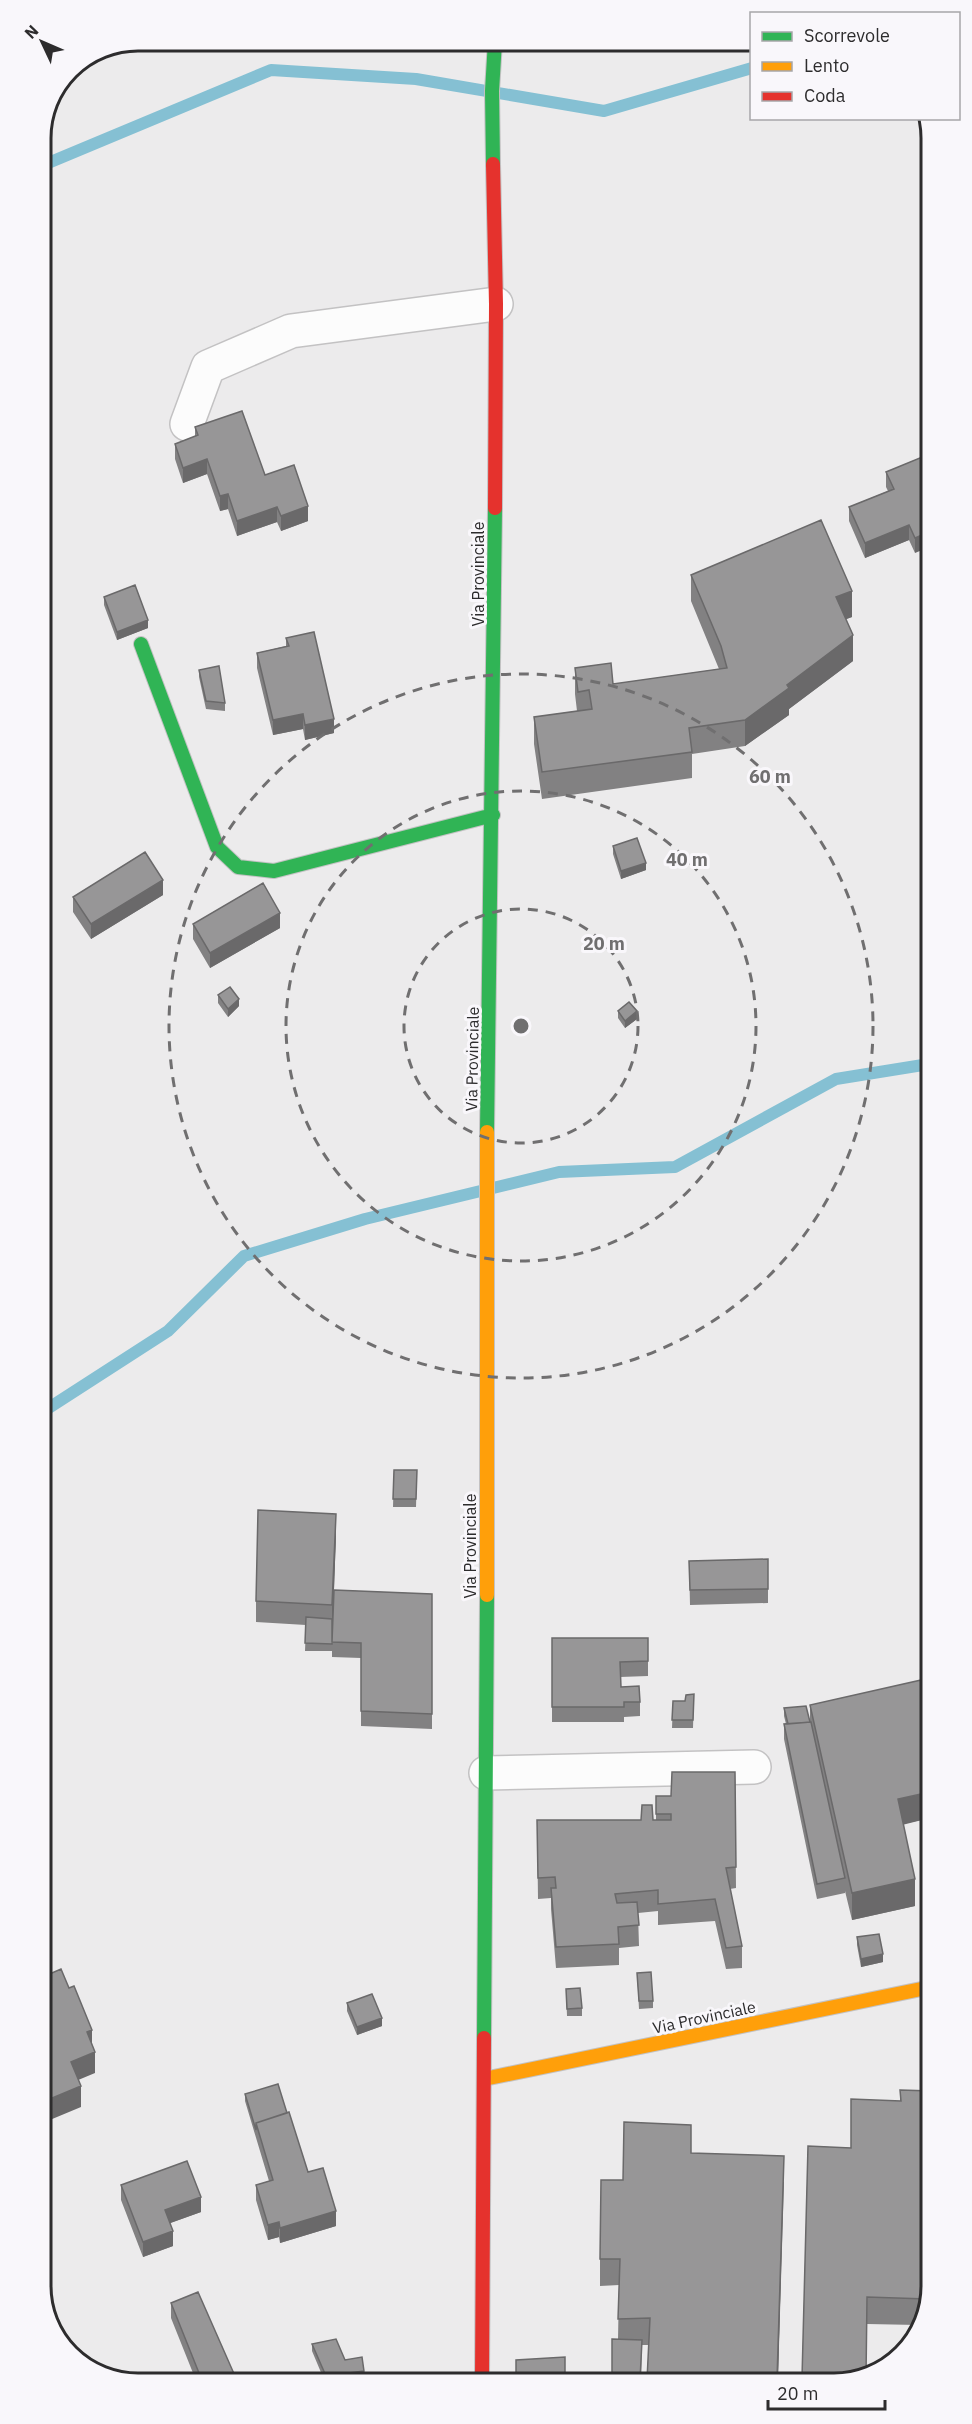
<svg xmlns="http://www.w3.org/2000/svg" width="972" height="2424" font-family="'IBM Plex Sans',sans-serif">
  <rect width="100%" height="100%" fill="#ecebec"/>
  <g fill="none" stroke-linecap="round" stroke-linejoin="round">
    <path stroke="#85c0d3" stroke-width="12" d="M 41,166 L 271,70 L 416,79 L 604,111 L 752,68
      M 44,1411 L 168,1331 L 244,1256 L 365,1219 L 559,1172 L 675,1167 L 836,1079 L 929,1064"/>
    <g stroke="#c3c2c3" stroke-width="36">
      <path id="street" d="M 187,424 L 208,367 L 291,331 L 496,304
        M 486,1773 L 754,1767"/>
    </g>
    <g stroke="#c3c2c3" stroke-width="16">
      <path id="fast" d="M 493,164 L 492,91 L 495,41
        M 141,644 L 217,847 L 238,867 L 274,871 L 493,815
        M 487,1132 L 495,508
        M 484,2038 L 487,1595"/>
    </g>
    <g stroke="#c3c2c3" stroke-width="16">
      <path id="slow" d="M 487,1595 L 487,1132
        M 484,2079 L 931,1987"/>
    </g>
    <g stroke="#c3c2c3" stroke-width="16">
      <path id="jam" d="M 493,164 L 496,304 L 495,508
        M 482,2381 L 484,2038"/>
    </g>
    <use href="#street" stroke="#fcfcfc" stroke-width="33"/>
    <use href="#fast" stroke="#30b455" stroke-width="14"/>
    <use href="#slow" stroke="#ff9f0a" stroke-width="14"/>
    <use href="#jam" stroke="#e5322d" stroke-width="14"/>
  </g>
  <path fill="#828182" d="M 195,427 L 265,475 L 308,521 L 281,531 L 277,522 L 237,536 L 228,509 L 220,511 L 207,474 L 183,483 L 175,459 L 175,444 L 195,436 Z
    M 927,455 L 915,553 L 909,540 L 865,558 L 849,521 L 849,507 L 888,491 L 886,487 L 886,472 Z
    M 691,575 L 852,617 L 846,619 L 853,661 L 789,709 L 789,715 L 745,746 L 692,754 L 692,778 L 542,799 L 534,744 L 534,717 L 577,711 L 575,694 L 575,668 L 613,684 L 719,669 L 691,601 Z
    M 104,597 L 148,628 L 117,640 L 104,605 Z
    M 286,638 L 334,733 L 305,740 L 303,729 L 273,735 L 257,668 L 257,653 L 286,646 Z
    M 199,670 L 225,703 L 225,711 L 206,709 L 199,677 Z
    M 613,846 L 646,870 L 621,879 L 613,854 Z
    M 163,895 L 91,939 L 73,912 L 73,897 Z
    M 193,924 L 280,928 L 210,968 L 193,939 Z
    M 218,995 L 239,1006 L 228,1017 L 218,1003 Z
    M 618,1011 L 637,1019 L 625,1028 L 618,1018 Z
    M 394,1470 L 417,1470 L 416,1507 L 393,1507 Z
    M 336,1535 L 334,1590 L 432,1594 L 432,1729 L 361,1726 L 361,1658 L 332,1657 L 332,1651 L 305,1651 L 306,1625 L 256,1622 L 256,1601 Z
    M 768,1559 L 768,1603 L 690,1605 L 689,1561 Z
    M 552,1638 L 648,1638 L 648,1676 L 620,1677 L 621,1687 L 640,1702 L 640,1716 L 624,1717 L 624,1722 L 552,1722 Z
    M 694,1694 L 693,1728 L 672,1728 L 673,1701 L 685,1701 Z
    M 810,1705 L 930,1818 L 903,1824 L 915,1906 L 852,1920 L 845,1891 L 845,1893 L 817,1899 L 784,1739 L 784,1724 L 786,1724 L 784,1716 L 784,1708 L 810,1722 Z
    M 735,1772 L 736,1888 L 730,1889 L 742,1946 L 742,1968 L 726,1969 L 715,1921 L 658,1925 L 658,1911 L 638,1913 L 639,1946 L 619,1948 L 619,1965 L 556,1968 L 551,1909 L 551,1898 L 538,1899 L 537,1820 L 656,1820 L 656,1796 L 671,1796 Z
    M 857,1937 L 883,1962 L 861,1967 L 857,1945 Z
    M 637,1973 L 653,2001 L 653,2008 L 639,2009 Z
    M 566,1989 L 582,2008 L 582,2016 L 567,2016 Z
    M 347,2003 L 382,2026 L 357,2035 L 347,2011 Z
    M 900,2090 L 932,2286 L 918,2325 L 867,2324 L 865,2378 L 802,2379 L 808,2146 L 851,2148 L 900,2101 Z
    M 245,2094 L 287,2113 L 308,2172 L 336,2226 L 280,2243 L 279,2237 L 268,2240 L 256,2200 L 256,2185 L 269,2181 L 245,2101 Z
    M 691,2153 L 784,2182 L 778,2379 L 647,2380 L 649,2345 L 642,2345 L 641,2380 L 612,2380 L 618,2340 L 619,2285 L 600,2286 L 600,2259 L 623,2180 Z
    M 121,2185 L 201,2212 L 170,2223 L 173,2246 L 143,2257 L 121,2200 Z
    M 171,2303 L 235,2383 L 197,2383 L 171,2318 Z
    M 312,2344 L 345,2360 L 364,2371 L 364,2378 L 341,2382 L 325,2382 L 312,2351 Z"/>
  <path fill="#6a696a" d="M 207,459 L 207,474 L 183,483 L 183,468 Z
    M 228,494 L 228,509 L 220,511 L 220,496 Z
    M 308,506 L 308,521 L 281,531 L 281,516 Z
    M 277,507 L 277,522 L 237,536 L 237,521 Z
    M 909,525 L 909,540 L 865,558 L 865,543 Z
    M 927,533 L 927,548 L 915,553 L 915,538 Z
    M 852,591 L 852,617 L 836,623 L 836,597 Z
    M 148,620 L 148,628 L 117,640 L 117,632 Z
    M 853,635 L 853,661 L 789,709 L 789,715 L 745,746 L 745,720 L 787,685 Z
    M 303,714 L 303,729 L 273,735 L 273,720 Z
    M 334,719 L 334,733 L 305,740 L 305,725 Z
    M 47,817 L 47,839 L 42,841 L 42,819 Z
    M 646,863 L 646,870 L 621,879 L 621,871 Z
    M 163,880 L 163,895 L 91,939 L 91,924 Z
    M 280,913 L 280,928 L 210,968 L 210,953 Z
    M 239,999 L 239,1006 L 228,1017 L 228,1009 Z
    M 637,1011 L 637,1019 L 625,1028 L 625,1021 Z
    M 336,1514 L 336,1535 L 332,1642 L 332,1605 Z
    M 930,1792 L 930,1818 L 898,1826 L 898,1799 Z
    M 915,1879 L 915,1906 L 852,1920 L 852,1893 Z
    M 883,1954 L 883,1962 L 861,1967 L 861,1959 Z
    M 382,2018 L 382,2026 L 357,2035 L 357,2027 Z
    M 92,2030 L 92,2051 L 87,2032 Z
    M 95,2052 L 95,2073 L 71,2083 L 71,2062 Z
    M 81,2086 L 81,2107 L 45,2122 L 45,2101 Z
    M 784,2156 L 778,2379 L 777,2379 Z
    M 201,2197 L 201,2212 L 165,2225 L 165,2210 Z
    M 336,2211 L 336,2226 L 280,2243 L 280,2228 Z
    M 279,2222 L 279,2237 L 268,2240 L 268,2225 Z
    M 173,2231 L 173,2246 L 143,2257 L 143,2242 Z
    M 235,2376 L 235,2383 L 218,2383 Z"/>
  <path fill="#979697" stroke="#6a696a" stroke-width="1.5" d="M 242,411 L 265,475 L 294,465 L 308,506 L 281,516 L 277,507 L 237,521 L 228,494 L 220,496 L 207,459 L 183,468 L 175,444 L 198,435 L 195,427 Z
    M 927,455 L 927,533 L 915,538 L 909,525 L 865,543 L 849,507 L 894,489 L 886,472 Z
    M 821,520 L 852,591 L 836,597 L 853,635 L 787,685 L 789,688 L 745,720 L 689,728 L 692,752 L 542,772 L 534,717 L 592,709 L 589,690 L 578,692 L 575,668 L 611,663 L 613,684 L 727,668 L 721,646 L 691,575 Z
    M 135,585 L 148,620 L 117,632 L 104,597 Z
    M 314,632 L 334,719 L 305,725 L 303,714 L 273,720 L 257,653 L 289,646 L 286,638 Z
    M 219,666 L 225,703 L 206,701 L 199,670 Z
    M 42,806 L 47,817 L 42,819 Z
    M 637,838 L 646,863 L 621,871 L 613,846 Z
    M 145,852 L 163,880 L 91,924 L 73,897 Z
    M 263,883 L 280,913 L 210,953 L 193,924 Z
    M 230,987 L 239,999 L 228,1009 L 218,995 Z
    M 629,1002 L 637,1011 L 625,1021 L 618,1011 Z
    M 394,1470 L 417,1470 L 416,1499 L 393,1499 Z
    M 258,1510 L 336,1514 L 332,1605 L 256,1601 Z
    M 768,1559 L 768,1589 L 690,1590 L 689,1561 Z
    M 334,1590 L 432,1594 L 432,1714 L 361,1711 L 361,1643 L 332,1642 Z
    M 306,1617 L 332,1619 L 332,1644 L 305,1643 Z
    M 552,1638 L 648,1638 L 648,1661 L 620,1662 L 621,1687 L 639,1686 L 640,1702 L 624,1702 L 624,1707 L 552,1707 Z
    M 930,1678 L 930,1792 L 898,1799 L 915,1879 L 852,1893 L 810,1705 Z
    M 694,1694 L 693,1720 L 672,1720 L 673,1701 L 685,1701 L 686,1695 Z
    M 806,1706 L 810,1722 L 788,1724 L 784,1708 Z
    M 811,1722 L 845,1878 L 817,1884 L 784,1724 Z
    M 672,1772 L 735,1772 L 736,1867 L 726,1868 L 742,1946 L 726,1948 L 715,1899 L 658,1904 L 658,1890 L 615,1894 L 617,1903 L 637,1902 L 639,1925 L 618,1927 L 619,1944 L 556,1947 L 551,1888 L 556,1888 L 555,1877 L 538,1878 L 537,1820 L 641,1820 L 642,1805 L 652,1805 L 653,1820 L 671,1820 L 671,1814 L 656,1814 L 656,1796 L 671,1796 Z
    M 879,1934 L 883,1954 L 861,1959 L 857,1937 Z
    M 61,1969 L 69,1988 L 74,1986 L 92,2030 L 87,2032 L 95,2052 L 71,2062 L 81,2086 L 45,2101 L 45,1976 Z
    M 651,1972 L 653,2001 L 639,2001 L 637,1973 Z
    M 580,1988 L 582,2008 L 567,2009 L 566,1989 Z
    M 372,1994 L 382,2018 L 357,2027 L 347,2003 Z
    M 278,2084 L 287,2113 L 256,2123 L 256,2130 L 245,2094 Z
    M 900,2090 L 931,2091 L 932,2286 L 927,2299 L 867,2297 L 866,2378 L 802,2378 L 808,2146 L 851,2148 L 851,2099 L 901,2101 Z
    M 289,2112 L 308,2172 L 323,2168 L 336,2211 L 280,2228 L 279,2222 L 268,2225 L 256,2185 L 273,2180 L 256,2123 Z
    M 624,2122 L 691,2125 L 691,2153 L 784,2156 L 777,2379 L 647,2380 L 650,2318 L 618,2319 L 620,2259 L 600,2259 L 601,2180 L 623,2180 Z
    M 187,2161 L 201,2197 L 165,2210 L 173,2231 L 143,2242 L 121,2185 Z
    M 198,2292 L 235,2376 L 218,2383 L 203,2383 L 171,2303 Z
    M 336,2339 L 345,2360 L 362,2357 L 364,2371 L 326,2376 L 312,2344 Z
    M 612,2339 L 642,2340 L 640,2380 L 612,2380 Z
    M 565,2357 L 565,2376 L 578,2377 L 578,2380 L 516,2381 L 516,2360 Z
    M 355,2379 L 356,2382 L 347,2382 Z"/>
  <g fill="none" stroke="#706f70" stroke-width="3" stroke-dasharray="10 8">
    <circle cx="521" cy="1026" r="117"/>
    <circle cx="521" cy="1026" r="235"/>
    <circle cx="521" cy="1026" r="352"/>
  </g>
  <g text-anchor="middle" stroke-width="6" stroke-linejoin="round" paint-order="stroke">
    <g font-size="16" fill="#2d2c2d" stroke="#f9f7fb">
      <text transform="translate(478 574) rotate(-90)" y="6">Via Provinciale</text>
      <text transform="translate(472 1059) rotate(-89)" y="6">Via Provinciale</text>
      <text transform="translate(470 1546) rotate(-90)" y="6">Via Provinciale</text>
      <text transform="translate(704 2017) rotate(-12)" y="6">Via Provinciale</text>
    </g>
  </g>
  <path d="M0 0H972V2424H0ZM138 51H834A87 87 0 0 1 921 138V2286A87 87 0 0 1 834 2373H138A87 87 0 0 1 51 2286V138A87 87 0 0 1 138 51Z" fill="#f9f7fb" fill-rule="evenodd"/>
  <path fill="none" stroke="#2d2c2d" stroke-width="3" d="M138 51H834A87 87 0 0 1 921 138V2286A87 87 0 0 1 834 2373H138A87 87 0 0 1 51 2286V138A87 87 0 0 1 138 51Z"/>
  <circle cx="521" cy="1026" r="9" fill="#706f70" stroke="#f9f7fb" stroke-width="3"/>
  <g font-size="18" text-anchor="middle" font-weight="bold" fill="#706f70" stroke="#f9f7fb" stroke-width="6" stroke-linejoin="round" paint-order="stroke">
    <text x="770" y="783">60 m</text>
    <text x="687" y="866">40 m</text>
    <text x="604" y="950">20 m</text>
  </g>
  <rect x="750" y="12" width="210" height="108" fill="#f9f7fb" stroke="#a7a6a9" stroke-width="1.5"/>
  <rect x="762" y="32" width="30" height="9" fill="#30b455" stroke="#a7a6a9" stroke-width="1.5"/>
  <text x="804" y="42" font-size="18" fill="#2d2c2d">Scorrevole</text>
  <rect x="762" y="62" width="30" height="9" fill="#ff9f0a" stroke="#a7a6a9" stroke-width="1.5"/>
  <text x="804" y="72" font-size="18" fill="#2d2c2d">Lento</text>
  <rect x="762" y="92" width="30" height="9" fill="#e5322d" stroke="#a7a6a9" stroke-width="1.5"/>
  <text x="804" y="102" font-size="18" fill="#2d2c2d">Coda</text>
  <g transform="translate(42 42) rotate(314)" stroke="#f9f7fb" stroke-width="4.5" paint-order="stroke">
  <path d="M0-4.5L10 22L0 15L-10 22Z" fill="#2d2c2d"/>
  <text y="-9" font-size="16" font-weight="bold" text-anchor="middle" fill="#2d2c2d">N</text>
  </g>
  <path d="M768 2400v9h117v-9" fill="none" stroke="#2d2c2d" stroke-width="3"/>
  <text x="777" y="2400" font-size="18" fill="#2d2c2d" stroke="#f9f7fb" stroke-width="4.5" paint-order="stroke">20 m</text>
</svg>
